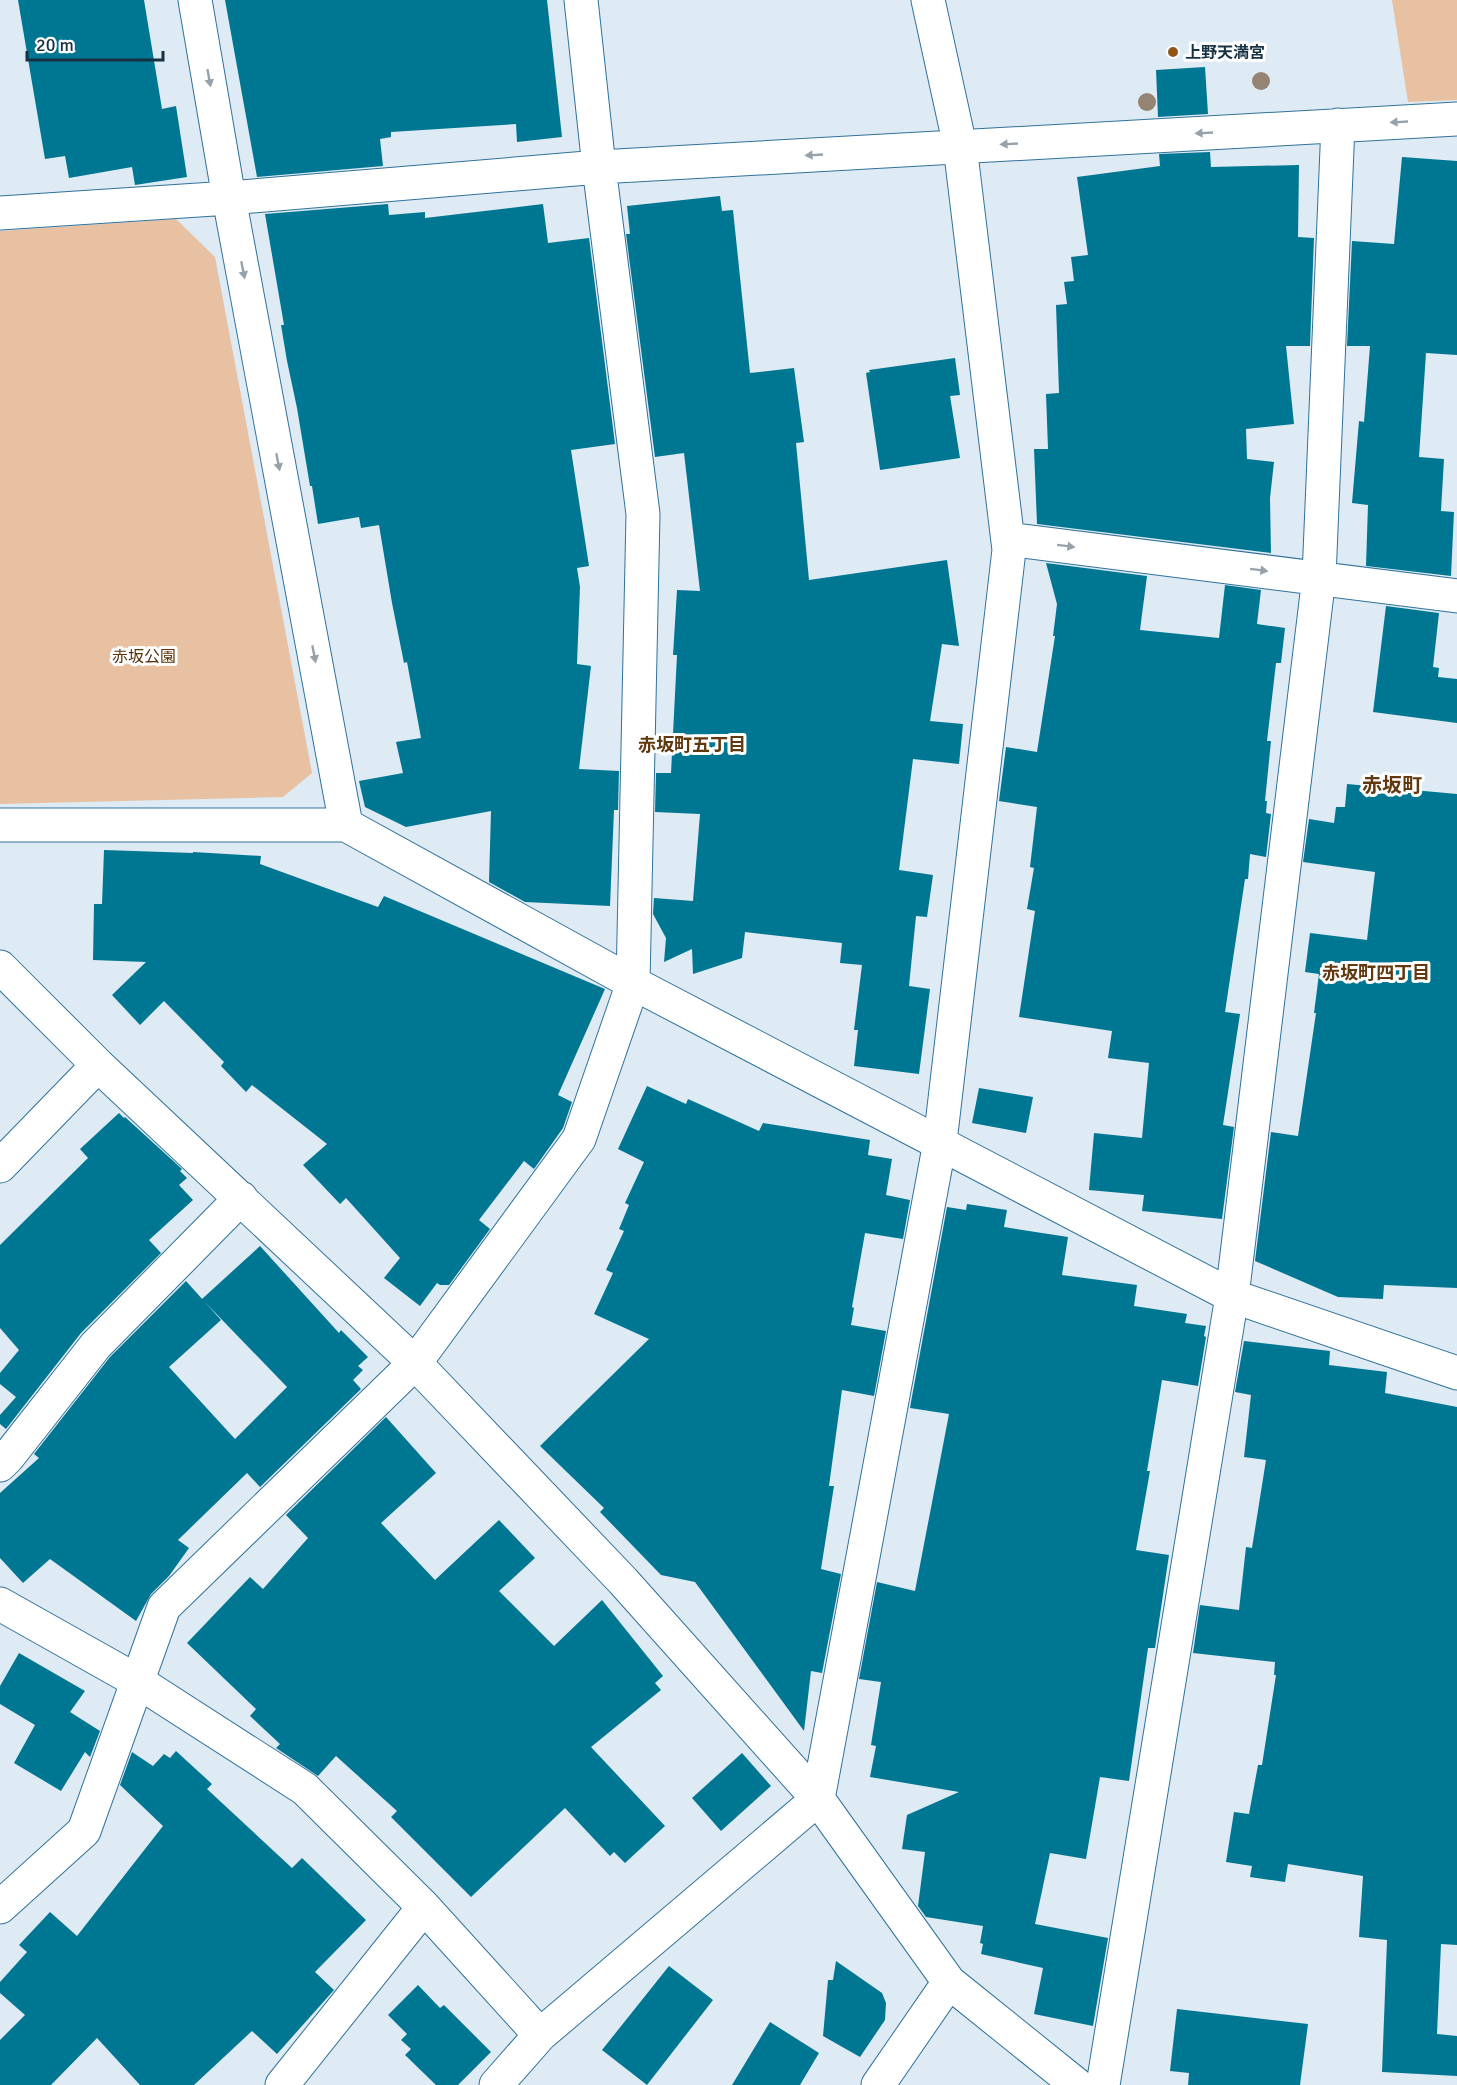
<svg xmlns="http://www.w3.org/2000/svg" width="1457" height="2085" font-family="Signika,'Noto Sans JP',sans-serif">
  <rect width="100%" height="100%" fill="#deeaf4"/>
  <path fill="#e8c1a2" d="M 1392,0 L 1457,0 L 1457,100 L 1408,102 Z
    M 176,219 L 215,257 L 312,773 L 283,797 L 0,804 L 0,231 Z"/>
  <path fill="#007792" d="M 18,0 L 144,0 L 162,109 L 176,106 L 187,177 L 135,185 L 132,167 L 69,178 L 65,156 L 45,159 Z
    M 225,0 L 547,0 L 562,137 L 517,142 L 516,124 L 391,132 L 391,137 L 380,139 L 383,166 L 257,177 Z
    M 1205,67 L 1208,114 L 1158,117 L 1156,70 Z
    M 1210,152 L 1211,167 L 1299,165 L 1298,237 L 1314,238 L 1310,346 L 1286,346 L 1294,424 L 1246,429 L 1247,459 L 1274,462 L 1270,498 L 1271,553 L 1037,524 L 1034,449 L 1048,449 L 1046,394 L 1059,393 L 1056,305 L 1067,304 L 1064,282 L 1074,281 L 1071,257 L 1088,255 L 1077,177 L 1160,166 L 1159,154 Z
    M 1402,157 L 1457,161 L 1457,355 L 1426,353 L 1419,457 L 1444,459 L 1441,511 L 1454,512 L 1451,576 L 1366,566 L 1368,505 L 1352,503 L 1359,421 L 1364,422 L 1370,346 L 1347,346 L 1352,241 L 1394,244 Z
    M 720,196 L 722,211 L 733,210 L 750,373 L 794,368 L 804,442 L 796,443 L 809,580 L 947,560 L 959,646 L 942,644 L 930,721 L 963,724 L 959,764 L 913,759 L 899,870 L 933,875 L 927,917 L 916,916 L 909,986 L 930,989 L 919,1074 L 854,1066 L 858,1030 L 854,1030 L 862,965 L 840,963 L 842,943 L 745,932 L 742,958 L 693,974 L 692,949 L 664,962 L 666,938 L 653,914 L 654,898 L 693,901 L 700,814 L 655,812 L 656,773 L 671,773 L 677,655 L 673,655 L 677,590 L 700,591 L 684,453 L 655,457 L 626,234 L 630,234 L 627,206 Z
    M 388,204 L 389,215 L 425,212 L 425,218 L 543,204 L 548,243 L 589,238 L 615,444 L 571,450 L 589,566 L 577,568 L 580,587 L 577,664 L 591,666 L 579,769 L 619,771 L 618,810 L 614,810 L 610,906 L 525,902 L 489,882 L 491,811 L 406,827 L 365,807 L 359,781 L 403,773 L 396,742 L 421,738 L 407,662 L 404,663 L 392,603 L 379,525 L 361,528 L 359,517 L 318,524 L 312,486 L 310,486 L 297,408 L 287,361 L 281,325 L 284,325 L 265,214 Z
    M 955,358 L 960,395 L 950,396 L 960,458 L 880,470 L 866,373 L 870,372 L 869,370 Z
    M 1046,563 L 1147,576 L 1140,630 L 1219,638 L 1225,585 L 1261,590 L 1257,624 L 1285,628 L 1281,663 L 1276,663 L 1267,741 L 1271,741 L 1265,801 L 1267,801 L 1266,813 L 1271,814 L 1266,857 L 1250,854 L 1248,879 L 1245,879 L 1225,1012 L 1240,1014 L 1223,1125 L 1234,1127 L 1222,1219 L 1142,1211 L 1144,1195 L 1089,1190 L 1094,1133 L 1142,1138 L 1149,1063 L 1108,1058 L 1112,1031 L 1019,1017 L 1035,911 L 1027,909 L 1034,868 L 1030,867 L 1037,807 L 999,801 L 1006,747 L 1037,752 L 1055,636 L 1053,636 L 1057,604 Z
    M 1386,606 L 1439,613 L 1433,667 L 1439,668 L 1438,677 L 1457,679 L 1457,723 L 1373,712 Z
    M 1347,784 L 1457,794 L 1457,1288 L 1384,1285 L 1383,1299 L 1338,1297 L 1255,1261 L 1271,1132 L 1298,1136 L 1316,1013 L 1314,1013 L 1319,974 L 1305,972 L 1310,933 L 1367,940 L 1375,872 L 1303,862 L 1309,819 L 1334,823 L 1336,807 L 1345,807 Z
    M 104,850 L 193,853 L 193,852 L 261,856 L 260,864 L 378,907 L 384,896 L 605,989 L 558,1095 L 572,1102 L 563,1128 L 534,1169 L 524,1161 L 479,1220 L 490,1229 L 449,1285 L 440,1285 L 437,1283 L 420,1306 L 384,1278 L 400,1258 L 346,1198 L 340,1204 L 303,1165 L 327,1144 L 252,1085 L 246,1092 L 221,1066 L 224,1062 L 164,1001 L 140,1025 L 112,995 L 146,962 L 93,960 L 94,904 L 102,904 Z
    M 647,1086 L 686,1104 L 688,1099 L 759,1131 L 763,1123 L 870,1140 L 868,1155 L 892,1159 L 886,1195 L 910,1200 L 903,1239 L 865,1233 L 852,1307 L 854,1308 L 851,1325 L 886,1331 L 874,1396 L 842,1390 L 829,1486 L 834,1486 L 821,1569 L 841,1574 L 822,1673 L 811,1671 L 804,1731 L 695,1582 L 661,1575 L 600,1512 L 604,1508 L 540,1446 L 649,1339 L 594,1314 L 613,1273 L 606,1270 L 624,1231 L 619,1229 L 629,1205 L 625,1203 L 644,1162 L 618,1149 Z
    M 979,1088 L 1033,1097 L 1026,1133 L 972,1123 Z
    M 119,1113 L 124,1118 L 125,1117 L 182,1169 L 180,1171 L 187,1178 L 179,1185 L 193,1200 L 149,1240 L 161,1253 L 81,1333 L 6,1429 L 0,1424 L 0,1415 L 16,1397 L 0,1384 L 0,1373 L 19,1350 L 0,1328 L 0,1245 L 88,1158 L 80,1149 Z
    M 967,1204 L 1007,1210 L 1004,1227 L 1068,1237 L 1062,1275 L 1137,1285 L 1134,1306 L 1187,1314 L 1185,1323 L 1206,1326 L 1204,1336 L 1206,1337 L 1198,1386 L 1162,1380 L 1147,1471 L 1150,1471 L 1136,1550 L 1169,1555 L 1155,1648 L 1148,1648 L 1129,1781 L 1100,1777 L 1086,1859 L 1050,1853 L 1035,1924 L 1108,1938 L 1093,2026 L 1034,2014 L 1043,1968 L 981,1954 L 983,1944 L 980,1943 L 983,1926 L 926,1917 L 918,1906 L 925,1852 L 902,1849 L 907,1815 L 959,1792 L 870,1777 L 876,1746 L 871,1745 L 881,1682 L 859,1679 L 877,1582 L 915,1591 L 949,1414 L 910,1408 L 911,1402 L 947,1207 L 966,1210 Z
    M 260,1246 L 339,1333 L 341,1330 L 368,1357 L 358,1366 L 363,1370 L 353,1380 L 361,1389 L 260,1487 L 247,1473 L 178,1540 L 189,1548 L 169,1576 L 151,1594 L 136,1621 L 50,1559 L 23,1583 L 0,1558 L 0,1493 L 39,1458 L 34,1454 L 110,1357 L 186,1281 L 221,1320 L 169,1367 L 235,1439 L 287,1387 L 202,1299 Z
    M 1244,1341 L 1330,1351 L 1329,1365 L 1387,1372 L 1385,1393 L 1457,1407 L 1457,1945 L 1441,1944 L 1437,2034 L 1457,2036 L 1457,2076 L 1382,2072 L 1387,1940 L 1359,1937 L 1363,1876 L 1288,1864 L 1285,1882 L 1250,1877 L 1252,1866 L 1226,1862 L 1234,1812 L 1249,1814 L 1258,1765 L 1262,1765 L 1276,1675 L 1274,1675 L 1275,1662 L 1193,1653 L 1200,1605 L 1239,1610 L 1246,1547 L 1252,1548 L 1266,1460 L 1244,1457 L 1251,1395 L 1235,1392 Z
    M 386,1417 L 436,1473 L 381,1523 L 435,1580 L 499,1520 L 535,1558 L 499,1591 L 554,1646 L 602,1600 L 663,1676 L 655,1683 L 661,1690 L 591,1747 L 665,1826 L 625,1863 L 614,1852 L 610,1856 L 565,1808 L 471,1897 L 391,1817 L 397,1811 L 336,1756 L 318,1776 L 276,1748 L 280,1744 L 250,1716 L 256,1709 L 187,1643 L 250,1577 L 263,1589 L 308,1538 L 286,1515 Z
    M 19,1653 L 85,1691 L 70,1712 L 100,1731 L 90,1757 L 85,1752 L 61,1791 L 14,1763 L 35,1725 L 0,1704 L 0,1686 Z
    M 176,1751 L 212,1784 L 207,1789 L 292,1868 L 302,1858 L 366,1920 L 315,1972 L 334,1990 L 277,2054 L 252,2031 L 194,2085 L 140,2085 L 97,2038 L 51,2085 L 0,2085 L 0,2040 L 25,2015 L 0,1993 L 0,1982 L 27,1952 L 19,1945 L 50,1912 L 77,1936 L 163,1826 L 120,1785 L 132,1752 L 153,1766 L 164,1754 L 170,1758 Z
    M 742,1753 L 771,1786 L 721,1831 L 692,1798 Z
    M 836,1961 L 882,1993 L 886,2003 L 885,2020 L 860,2057 L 823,2036 L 828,1980 L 833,1980 Z
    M 669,1966 L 713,2000 L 647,2085 L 602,2050 Z
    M 418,1985 L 440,2008 L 444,2005 L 491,2052 L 458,2085 L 436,2085 L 405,2055 L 411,2049 L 401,2040 L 407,2034 L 388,2015 Z
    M 1177,2009 L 1308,2024 L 1300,2085 L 1188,2085 L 1189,2073 L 1170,2071 Z
    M 770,2022 L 819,2053 L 800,2085 L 732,2085 Z"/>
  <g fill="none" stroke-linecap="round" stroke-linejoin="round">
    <g stroke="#30729c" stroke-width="35">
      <path id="street" d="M 195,0 L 229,198 L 346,825 L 633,983 L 1232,1296 L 1457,1373
        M 581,0 L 599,167 L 643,514 L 633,983 L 579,1139 L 415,1363 L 623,1581 L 818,1799 L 949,1982 L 1077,2085
        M 0,213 L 229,198 L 599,167 L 1457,119
        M 1008,539 L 1457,596
        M 0,825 L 346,825
        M 0,967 L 98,1065 L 415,1363 L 164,1607 L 84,1831 L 0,1907
        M 0,1166 L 98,1065
        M 0,1465 L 8,1457 L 96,1345 L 241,1198
        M 0,1604 L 137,1681 L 305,1789 L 424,1907 L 540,2035
        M 282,2085 L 424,1907
        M 496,2085 L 540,2035 L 818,1799 L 940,1142 L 1009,550 L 960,146 L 928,0
        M 878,2085 L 949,1982
        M 1103,2085 L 1232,1296 L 1319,577 L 1338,125"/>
    </g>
    <use href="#street" stroke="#fff" stroke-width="33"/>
  </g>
  <g fill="#948473">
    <circle cx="1261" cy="81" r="9"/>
    <circle cx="1147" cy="102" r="9"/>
  </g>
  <defs><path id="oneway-solid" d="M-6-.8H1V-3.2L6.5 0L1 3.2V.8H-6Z" transform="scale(1.5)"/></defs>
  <g fill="#96a2ab">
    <use href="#oneway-solid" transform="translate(209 78) rotate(80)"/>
    <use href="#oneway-solid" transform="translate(1399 122) rotate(177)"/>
    <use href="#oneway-solid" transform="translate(1204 133) rotate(177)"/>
    <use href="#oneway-solid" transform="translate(1009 144) rotate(177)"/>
    <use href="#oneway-solid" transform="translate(814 155) rotate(177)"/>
    <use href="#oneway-solid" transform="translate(243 270) rotate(79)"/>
    <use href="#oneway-solid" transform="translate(278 462) rotate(79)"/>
    <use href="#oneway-solid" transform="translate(1066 546) rotate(7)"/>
    <use href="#oneway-solid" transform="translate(1259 570) rotate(7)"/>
    <use href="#oneway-solid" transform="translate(314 654) rotate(79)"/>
  </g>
  <circle fill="#925517" stroke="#fff" stroke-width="2" cx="1173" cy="52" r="6"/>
  <g text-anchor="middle" stroke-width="6" stroke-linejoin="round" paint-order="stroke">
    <g font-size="16" font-weight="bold" fill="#163144" stroke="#fff" text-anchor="start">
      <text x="1185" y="58">上野天満宮</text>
    </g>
    <g font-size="16" fill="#583109" stroke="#fff">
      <text x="144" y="662">赤坂公園</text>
    </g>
    <g font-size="18" font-weight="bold" fill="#62380e" stroke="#fff">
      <text x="692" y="751">赤坂町五丁目</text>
      <text x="1376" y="979">赤坂町四丁目</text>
    </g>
    <g font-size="20" font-weight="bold" fill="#62380e" stroke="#fff">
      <text x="1392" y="792">赤坂町</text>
    </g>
  </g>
  <path d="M27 51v9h136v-9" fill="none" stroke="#163144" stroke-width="3"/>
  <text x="36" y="51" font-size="18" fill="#163144" stroke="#ffffff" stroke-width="4.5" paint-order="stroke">20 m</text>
</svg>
